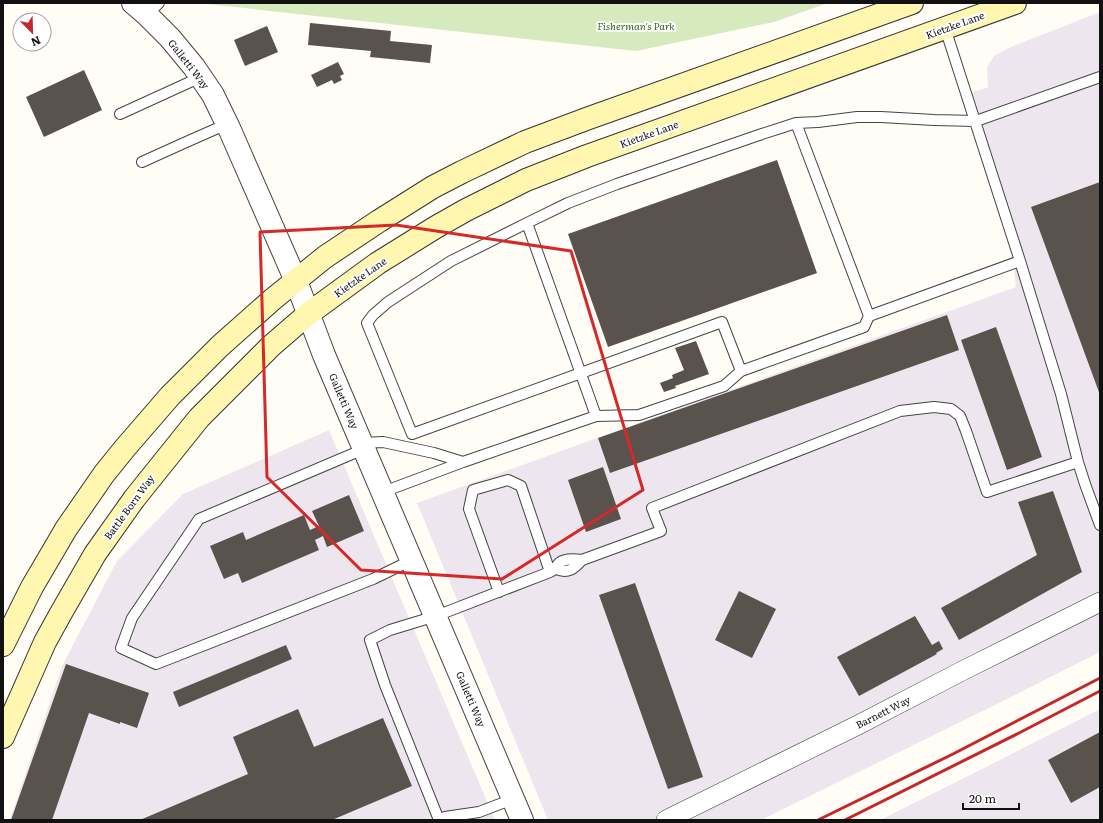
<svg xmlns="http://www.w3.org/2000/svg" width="1103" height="823" font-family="Literata,serif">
  <rect width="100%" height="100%" fill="#fffdf5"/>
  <path fill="#eee6ef" d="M 1100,12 L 1100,652 L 995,705 L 761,820 L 548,820 L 417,503 L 1016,287 L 1010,232 L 967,94 L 988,87 L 987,67 L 994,56 L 1011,47 Z
    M 329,430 L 495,820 L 10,820 L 62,666 L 117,561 L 183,494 Z
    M 1100,709 L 1100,820 L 880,820 L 982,769 Z"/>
  <path fill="#d5ebbd" d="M 198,3 L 828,3 L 774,22 L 636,51 Z"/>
  <path fill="#5a524d" d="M 310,23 L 391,31 L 390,41 L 432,45 L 430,63 L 370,57 L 371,51 L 308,45 Z
    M 267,26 L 278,52 L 245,66 L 234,40 Z
    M 338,62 L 344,74 L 340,76 L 342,80 L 334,84 L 332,80 L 317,87 L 311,75 Z
    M 84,70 L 102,110 L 44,137 L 26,97 Z
    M 777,160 L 817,273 L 608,347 L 568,234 Z
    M 1100,182 L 1100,395 L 1031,207 Z
    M 947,315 L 959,350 L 610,473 L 598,438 Z
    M 996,327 L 1042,457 L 1007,470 L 961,340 Z
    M 696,341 L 709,374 L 675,386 L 676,388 L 664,392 L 660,383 L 673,378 L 672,375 L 684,370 L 675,348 Z
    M 603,467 L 621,519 L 586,532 L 568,480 Z
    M 1053,491 L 1082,572 L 959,640 L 941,608 L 1037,555 L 1018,502 Z
    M 349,495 L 364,531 L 327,547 L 323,536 L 315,540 L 319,550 L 242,583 L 238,573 L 224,579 L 210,546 L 243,532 L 246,540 L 304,515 L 310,530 L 319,526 L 312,511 Z
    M 635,583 L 703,777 L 668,789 L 599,595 Z
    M 739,591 L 776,609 L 752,658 L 715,640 Z
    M 915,616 L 932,645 L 939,641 L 943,649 L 936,653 L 937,654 L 859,696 L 837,657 Z
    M 286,645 L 292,659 L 179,707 L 173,692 Z
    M 66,664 L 149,693 L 137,728 L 120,722 L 120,724 L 89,713 L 52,820 L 11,820 Z
    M 298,709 L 314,747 L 383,718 L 412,786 L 332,820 L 140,820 L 248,774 L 233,737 Z
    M 1100,732 L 1100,787 L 1071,803 L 1048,760 Z"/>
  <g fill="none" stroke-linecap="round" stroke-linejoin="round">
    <g stroke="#444" stroke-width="12">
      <path id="service" d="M 147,15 L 159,3
        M 945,28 L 1020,261 L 1061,394 L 1078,462 L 1085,484 L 1100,525
        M 120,114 L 201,77
        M 796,123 L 869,316
        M 142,162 L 184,143 L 227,124
        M 527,223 L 596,416
        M 741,371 L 722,322 L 412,434 L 367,323 L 373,315 L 388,302 L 451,261 L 527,223 L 568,203 L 617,184 L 759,135 L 796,123 L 818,122 L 857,117 L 881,117 L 934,120 L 976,121 L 1100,77
        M 362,443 L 383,442 L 434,453 L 463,462
        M 364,449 L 199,519 L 132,618 L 121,648 L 156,664 L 373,579 L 412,560
        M 383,492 L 463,462 L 596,416 L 639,415 L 724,386 L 741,371 L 864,327 L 869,316 L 1020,261
        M 582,560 L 661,531 L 652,508 L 900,411 L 934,407 L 951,409 L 960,416 L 966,431 L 987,492 L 1078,462
        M 499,592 L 469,509 L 473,490 L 508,480 L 521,486 L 550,572
        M 439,820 L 385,685 L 370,640 L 390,630 L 436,616 L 550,572 C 558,568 554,568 559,563 C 565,558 575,559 582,560 C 574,569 568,574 556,569
        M 439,820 L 445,817 L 479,812 L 513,799"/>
    </g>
    <g stroke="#444" stroke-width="20">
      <path id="minor" d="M 666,820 L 860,724 L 962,671 L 1100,602"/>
    </g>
    <g stroke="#444" stroke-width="24">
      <path id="tertiary" d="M 133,3 L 147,15 L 170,38 L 194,67 L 213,95 L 229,128 L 296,281 L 324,355 L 522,820"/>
    </g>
    <g stroke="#333" stroke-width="24">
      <path id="secondary" d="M 3,645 L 32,587 L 66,529 L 104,474 L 125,448 L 170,396 L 220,346 L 273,299 L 325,257 L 379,221 L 433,187 L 462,172 L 525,142 L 589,118 L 912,3
        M 3,737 L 45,642 L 61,613 L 95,554 L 134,499 L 199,418 L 271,346 L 308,314 L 378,263 L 436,227 L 466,210 L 526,180 L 587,156 L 1015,3"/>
    </g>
    <use href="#service" stroke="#fff" stroke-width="10"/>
    <use href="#minor" stroke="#fff" stroke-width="19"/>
    <use href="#tertiary" stroke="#fff" stroke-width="22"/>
    <use href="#secondary" stroke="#fff6b0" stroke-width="22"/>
    <path stroke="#c4262e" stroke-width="3" d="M 818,820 L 953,754 L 1100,678
      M 845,820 L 1019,733 L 1100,691"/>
  </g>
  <path fill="none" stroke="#d62828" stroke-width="3" stroke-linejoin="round" d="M 396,225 L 571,251 L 643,490 L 502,579 L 361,570 L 267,477 L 260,232 Z"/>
  <g text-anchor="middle" stroke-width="4" stroke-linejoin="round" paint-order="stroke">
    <g font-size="10" fill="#111" stroke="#fff">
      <text transform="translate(955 25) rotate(-20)" y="4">Kietzke Lane</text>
      <text transform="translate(189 64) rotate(52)" y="4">Galletti Way</text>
      <text transform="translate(649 134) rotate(-20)" y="4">Kietzke Lane</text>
      <text transform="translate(360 277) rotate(-35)" y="4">Kietzke Lane</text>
      <text transform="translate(344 401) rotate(67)" y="4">Galletti Way</text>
      <text transform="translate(129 507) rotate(-54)" y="4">Battle Born Way</text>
      <text transform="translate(471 699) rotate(67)" y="4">Galletti Way</text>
      <text transform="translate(883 712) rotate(-27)" y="4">Barnett Way</text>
    </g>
    <g font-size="10" font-style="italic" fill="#2f6b1f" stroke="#fff">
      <text x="636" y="30">Fisherman's Park</text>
    </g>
  </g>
  <rect width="1103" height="823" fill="none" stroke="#111111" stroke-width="8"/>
  <g transform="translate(32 32) rotate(157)"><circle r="19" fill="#ffffff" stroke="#a0a0a0"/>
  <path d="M0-3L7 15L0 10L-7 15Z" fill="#c4262e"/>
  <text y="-6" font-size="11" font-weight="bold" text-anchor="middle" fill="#111111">N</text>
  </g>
  <path d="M963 803v6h56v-6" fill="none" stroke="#111111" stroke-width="2"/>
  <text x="969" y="803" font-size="12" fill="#111111" stroke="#ffffff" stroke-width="3" paint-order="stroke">20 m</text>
</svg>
